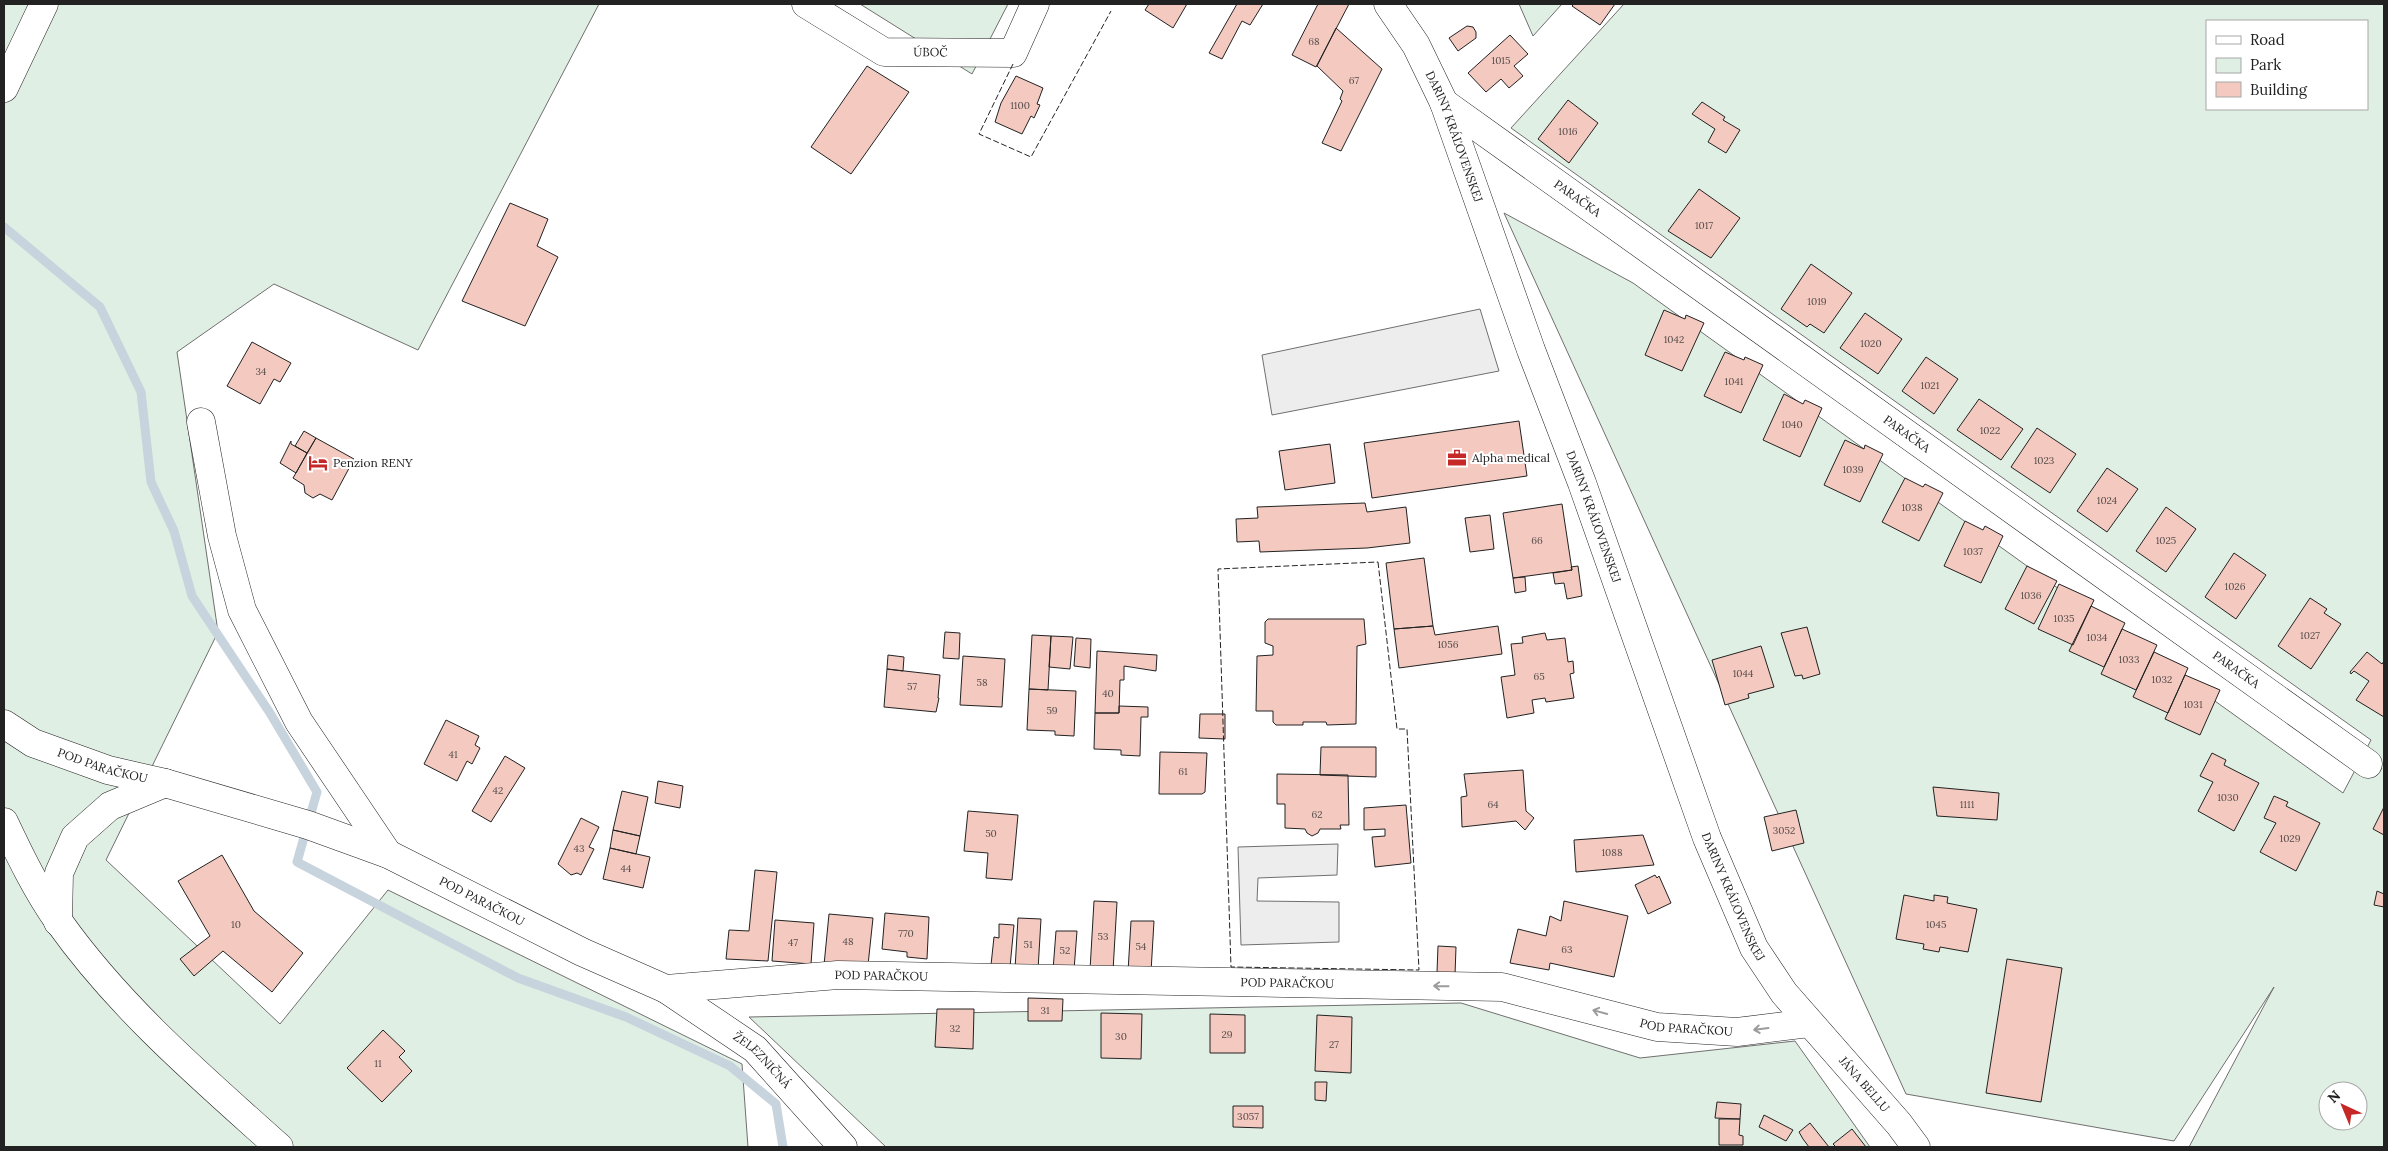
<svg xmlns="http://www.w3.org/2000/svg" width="2388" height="1151" font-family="Lora,serif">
  <rect width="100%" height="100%" fill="#fff"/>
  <path fill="#e0efe3" stroke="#6f6f6f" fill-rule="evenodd" d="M 4,4 L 599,4 L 418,350 L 274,284 L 177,352 L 218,632 L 106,860 L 280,1024 L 388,890 L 742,1064 L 748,1147 L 4,1147 Z
    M 860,4 L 1008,4 L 972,74 Z
    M 1519,4 L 1562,4 L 1533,36 Z
    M 1624,4 L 2384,4 L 2384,1147 L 2189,1147 L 2274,987 L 2174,1141 L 1906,1094 L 1504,213 L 1633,283 L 2343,793 L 2371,740 L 1511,128 ZM 2207,21 L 2367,21 L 2367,109 L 2207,109 ZM 2328,1091 L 2358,1091 L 2358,1121 L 2328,1121 Z
    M 1461,1003 L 1640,1058 L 1795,1041 L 1870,1147 L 886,1147 L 749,1017 Z"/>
  <path fill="#ededed" stroke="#6f6f6f" d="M 1480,309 L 1499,371 L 1272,415 L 1262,355 Z
    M 1338,844 L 1337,875 L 1258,878 L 1257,901 L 1339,902 L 1339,942 L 1241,945 L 1238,847 Z"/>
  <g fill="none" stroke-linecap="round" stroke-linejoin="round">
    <path stroke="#c7d3dd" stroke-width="9" d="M 4,227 L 100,307 L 141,392 L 151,482 L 174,531 L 192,596 L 270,713 L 317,792 L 297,862 L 518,978 L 626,1017 L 730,1066 L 776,1104 L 783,1147"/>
  </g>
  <path fill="#f3c9c0" stroke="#222" d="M 1149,4 L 1187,4 L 1173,28 L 1145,10 Z
    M 1237,4 L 1263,4 L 1250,25 L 1242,21 L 1222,59 L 1209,53 Z
    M 1318,4 L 1349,4 L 1316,67 L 1292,55 Z
    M 1574,4 L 1615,4 L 1600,25 L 1572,6 Z
    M 1467,26 L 1473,27 L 1476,32 L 1476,38 L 1458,51 L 1449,38 Z
    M 1336,28 L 1382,69 L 1341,151 L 1322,143 L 1342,101 L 1340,99 L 1343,91 L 1317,66 Z
    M 1510,35 L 1528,54 L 1514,66 L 1523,76 L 1509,88 L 1501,79 L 1486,92 L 1468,73 Z
    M 867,66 L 909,92 L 851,174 L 811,147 Z
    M 1016,76 L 1043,88 L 1037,104 L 1040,105 L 1034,118 L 1031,116 L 1022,134 L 995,122 L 1001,103 Z
    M 1568,100 L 1598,123 L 1569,163 L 1538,139 Z
    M 1702,102 L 1725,117 L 1723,120 L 1740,130 L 1726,153 L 1708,142 L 1715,129 L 1692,114 Z
    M 1699,189 L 1740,218 L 1711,258 L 1668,231 Z
    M 510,203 L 548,219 L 537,246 L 558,257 L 525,326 L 462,301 Z
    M 1811,264 L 1852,293 L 1824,333 L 1810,324 L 1807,327 L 1781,309 Z
    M 1664,310 L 1685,319 L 1686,315 L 1704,323 L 1682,371 L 1645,355 Z
    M 1865,313 L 1902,339 L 1878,374 L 1840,348 Z
    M 252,342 L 291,363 L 280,382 L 274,379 L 260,404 L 227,386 Z
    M 1725,352 L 1744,360 L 1745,357 L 1763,365 L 1741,413 L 1704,396 Z
    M 1926,357 L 1958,379 L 1934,414 L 1902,391 Z
    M 1784,394 L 1803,404 L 1805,400 L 1822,408 L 1800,457 L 1763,440 Z
    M 1979,399 L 2023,429 L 2001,460 L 1957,430 Z
    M 1519,421 L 1527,476 L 1372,498 L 1364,443 Z
    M 2037,428 L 2076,454 L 2050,493 L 2011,467 Z
    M 304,431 L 316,438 L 307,453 L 295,446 Z
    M 316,438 L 354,459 L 332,500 L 320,494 L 313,498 L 305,493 L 304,485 L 293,478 Z
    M 1845,440 L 1864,449 L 1865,445 L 1883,454 L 1860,502 L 1824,485 Z
    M 291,441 L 291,444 L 307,453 L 296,473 L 280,463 Z
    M 1330,444 L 1335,483 L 1285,490 L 1279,451 Z
    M 2107,468 L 2138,489 L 2107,532 L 2077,511 Z
    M 1905,478 L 1923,487 L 1925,484 L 1943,493 L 1919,541 L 1882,522 Z
    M 1365,503 L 1367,512 L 1406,507 L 1410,543 L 1367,548 L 1260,552 L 1259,541 L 1237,542 L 1236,519 L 1258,518 L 1257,507 Z
    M 1562,504 L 1572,570 L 1513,578 L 1503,513 Z
    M 2166,507 L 2196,529 L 2166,572 L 2136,551 Z
    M 1490,515 L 1494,549 L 1470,552 L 1465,518 Z
    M 1965,521 L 1983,530 L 1985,526 L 2003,536 L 1981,583 L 1944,566 Z
    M 2234,553 L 2266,575 L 2236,619 L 2205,597 Z
    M 1424,558 L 1433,626 L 1394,629 L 1386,563 Z
    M 1578,566 L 1582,596 L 1567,599 L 1564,583 L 1555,584 L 1553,573 L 1572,570 L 1571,567 Z
    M 2027,566 L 2057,581 L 2034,624 L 2005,609 Z
    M 1525,577 L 1526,591 L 1515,593 L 1513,578 Z
    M 2059,584 L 2094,600 L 2073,645 L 2038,629 Z
    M 2310,598 L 2327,609 L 2324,613 L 2341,624 L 2311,669 L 2278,646 Z
    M 2091,606 L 2125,623 L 2104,667 L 2069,651 Z
    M 1268,619 L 1364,619 L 1366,644 L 1357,646 L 1356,724 L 1327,725 L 1326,722 L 1303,722 L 1303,725 L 1276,725 L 1273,722 L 1273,711 L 1256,711 L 1257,656 L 1273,655 L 1273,646 L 1265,643 L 1265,622 Z
    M 1433,626 L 1435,635 L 1498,626 L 1502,654 L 1399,668 L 1394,629 Z
    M 1807,627 L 1820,674 L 1803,679 L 1802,675 L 1795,676 L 1781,633 Z
    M 2122,629 L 2157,645 L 2136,690 L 2101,674 Z
    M 945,632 L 960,633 L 959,659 L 943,658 Z
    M 1545,633 L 1547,640 L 1565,638 L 1568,662 L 1573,661 L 1574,673 L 1570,674 L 1574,698 L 1546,702 L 1545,698 L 1532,700 L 1534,713 L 1507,718 L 1501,677 L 1515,675 L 1511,644 L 1523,643 L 1522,637 Z
    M 1032,635 L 1051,636 L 1048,690 L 1029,689 Z
    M 1051,636 L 1073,637 L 1070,669 L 1049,667 Z
    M 1076,638 L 1091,639 L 1090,668 L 1074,666 Z
    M 1761,646 L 1774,687 L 1748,694 L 1749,698 L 1725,705 L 1712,660 Z
    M 1097,651 L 1157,655 L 1156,671 L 1124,666 L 1124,680 L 1120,680 L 1119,713 L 1095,713 Z
    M 2154,652 L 2188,668 L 2168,713 L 2133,697 Z
    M 2367,652 L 2382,664 L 2384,661 L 2384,717 L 2356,700 L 2369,681 L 2354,671 L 2351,674 L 2350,672 Z
    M 888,655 L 904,657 L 903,671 L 887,669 Z
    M 963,656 L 1005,659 L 1002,707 L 960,705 Z
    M 887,669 L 940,675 L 938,698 L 939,698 L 936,712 L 884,707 Z
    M 2185,675 L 2220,690 L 2200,735 L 2165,719 Z
    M 1029,689 L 1076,691 L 1074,736 L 1055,735 L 1055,731 L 1027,730 Z
    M 1119,706 L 1148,707 L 1148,717 L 1141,717 L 1140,756 L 1121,755 L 1121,750 L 1094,749 L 1095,713 L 1119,713 Z
    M 1200,714 L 1225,714 L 1225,739 L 1199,738 Z
    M 446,720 L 479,736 L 475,745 L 480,748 L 472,764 L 467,761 L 457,781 L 424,764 Z
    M 1321,747 L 1376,747 L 1376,777 L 1320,775 Z
    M 1160,752 L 1207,753 L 1205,792 L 1202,794 L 1159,794 Z
    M 2212,753 L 2226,760 L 2224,765 L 2259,783 L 2234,831 L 2198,811 L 2213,782 L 2200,776 Z
    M 505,756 L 525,768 L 491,822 L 472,811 Z
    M 1523,770 L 1526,811 L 1534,818 L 1525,830 L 1516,821 L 1462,827 L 1461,797 L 1467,796 L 1464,774 Z
    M 1277,774 L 1348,775 L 1349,825 L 1340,825 L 1341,829 L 1320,829 L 1318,833 L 1312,836 L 1307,833 L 1305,829 L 1285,828 L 1285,804 L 1277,804 Z
    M 658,781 L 683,786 L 680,808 L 655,803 Z
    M 1933,787 L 1999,793 L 1997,820 L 1937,816 Z
    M 622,791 L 648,797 L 640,836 L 613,830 Z
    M 2274,796 L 2288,802 L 2286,806 L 2320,823 L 2296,871 L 2260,852 L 2276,823 L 2264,818 Z
    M 1406,805 L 1411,863 L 1375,867 L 1372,837 L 1385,836 L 1385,829 L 1364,830 L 1364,808 Z
    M 2384,807 L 2384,835 L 2373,829 Z
    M 1796,810 L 1804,843 L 1772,851 L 1764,817 Z
    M 968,811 L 1018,815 L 1012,880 L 986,878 L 988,853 L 964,851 Z
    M 581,818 L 599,827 L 589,847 L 594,849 L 581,875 L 577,873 L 571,875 L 558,864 Z
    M 613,830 L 640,836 L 636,854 L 610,848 Z
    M 1643,835 L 1654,865 L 1576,872 L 1574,840 Z
    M 610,848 L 650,857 L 643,888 L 603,879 Z
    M 222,855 L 254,911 L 303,953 L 272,992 L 223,951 L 194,976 L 180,959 L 210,936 L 178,881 Z
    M 755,870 L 777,872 L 768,961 L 726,959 L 729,930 L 749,931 Z
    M 1655,875 L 1657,878 L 1659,876 L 1671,903 L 1648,914 L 1635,885 Z
    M 2377,891 L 2384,894 L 2384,907 L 2374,905 Z
    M 1904,895 L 1934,901 L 1934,895 L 1948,897 L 1947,903 L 1977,909 L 1968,952 L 1940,947 L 1939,952 L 1923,949 L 1924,944 L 1896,939 Z
    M 1094,901 L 1117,902 L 1113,971 L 1090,970 Z
    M 1564,901 L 1628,916 L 1614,977 L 1550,963 L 1549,970 L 1510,963 L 1518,929 L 1546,936 L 1550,916 L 1561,921 Z
    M 885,913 L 929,917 L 927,959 L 907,957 L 907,952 L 882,949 Z
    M 829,914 L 873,918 L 868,965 L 824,965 Z
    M 1018,918 L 1041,919 L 1038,970 L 1015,969 Z
    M 775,920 L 814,923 L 811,964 L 772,961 Z
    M 1131,921 L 1154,921 L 1151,972 L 1128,972 Z
    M 999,924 L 1014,925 L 1010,967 L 991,965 L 994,937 L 999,938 Z
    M 1056,931 L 1077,931 L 1074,970 L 1053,970 Z
    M 1438,946 L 1456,947 L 1455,975 L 1437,972 Z
    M 2007,959 L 2062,968 L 2041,1102 L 1986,1093 Z
    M 1028,998 L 1063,999 L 1062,1021 L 1028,1021 Z
    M 937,1009 L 974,1009 L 973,1049 L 935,1047 Z
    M 1101,1013 L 1142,1014 L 1141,1059 L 1101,1058 Z
    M 1210,1014 L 1245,1015 L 1245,1053 L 1210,1053 Z
    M 1317,1015 L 1352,1017 L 1351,1073 L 1315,1071 Z
    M 383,1030 L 405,1051 L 399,1057 L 412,1071 L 382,1102 L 347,1068 Z
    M 1315,1082 L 1327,1082 L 1326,1101 L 1315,1100 Z
    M 1717,1102 L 1741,1104 L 1740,1119 L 1715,1118 Z
    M 1233,1106 L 1263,1106 L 1263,1128 L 1233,1127 Z
    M 1764,1115 L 1793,1130 L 1786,1141 L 1759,1127 Z
    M 1719,1119 L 1740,1119 L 1739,1135 L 1743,1136 L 1743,1145 L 1719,1145 Z
    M 1810,1123 L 1829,1147 L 1809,1147 L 1803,1139 L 1799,1132 Z
    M 1852,1129 L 1866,1147 L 1836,1147 L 1833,1144 Z"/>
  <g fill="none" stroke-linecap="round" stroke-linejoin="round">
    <g stroke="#222" stroke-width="29">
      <g id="minor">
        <path id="s1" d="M 806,4 L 884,52 L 1013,53 L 1035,4"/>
        <path id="s2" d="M 1388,4 L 1416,45 L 1444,103 L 1531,350 L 1582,483 L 1707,838 L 1754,948 L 1784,993 L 1899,1124 L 1916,1147"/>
        <path id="s3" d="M 1444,103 L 2368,764"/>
        <path d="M 201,422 L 222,536 L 242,610 L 299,722 L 388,854"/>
        <path id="s4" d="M 4,724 L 33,743 L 108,770 L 165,783 L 308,825 L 388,854 L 582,952 L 666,989 L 838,975 L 1502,987 L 1657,1027 L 1737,1032 L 1809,1023"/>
        <path d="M 58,922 L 59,873 L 75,837 L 110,806 L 165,783"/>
        <path id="s5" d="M 666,989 L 755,1049 L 843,1147"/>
      </g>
    </g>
    <g stroke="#222" stroke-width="29">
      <path id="major" d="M 4,88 L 44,4
        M 4,822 C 20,856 37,891 59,922 C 120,1008 201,1077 279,1147"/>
    </g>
    <use href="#minor" stroke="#fff" stroke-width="28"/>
    <use href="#major" stroke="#fff" stroke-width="28"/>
    <path stroke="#222" stroke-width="1" stroke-dasharray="6 2.5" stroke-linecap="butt" d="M 1013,64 L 979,134 L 1031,157 L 1111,11
      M 1378,562 L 1397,729 L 1407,729 L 1419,970 L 1231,967 L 1218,569 Z"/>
  </g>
  <defs><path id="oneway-shaft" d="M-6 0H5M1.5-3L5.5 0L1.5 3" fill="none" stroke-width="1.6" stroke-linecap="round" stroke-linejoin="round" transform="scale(1.25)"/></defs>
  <g stroke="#9c9c9c">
    <use href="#oneway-shaft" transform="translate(1441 986) rotate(-179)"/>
    <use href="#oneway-shaft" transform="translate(1600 1012) rotate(-165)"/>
    <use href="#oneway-shaft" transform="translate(1761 1029) rotate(173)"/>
  </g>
  <defs>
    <g id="office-bare" transform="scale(1.5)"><path d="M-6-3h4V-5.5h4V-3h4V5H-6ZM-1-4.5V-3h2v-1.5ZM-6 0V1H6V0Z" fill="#c62828" stroke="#fff" stroke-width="2.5" paint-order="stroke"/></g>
    <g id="hotel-bare" transform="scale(1.5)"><path d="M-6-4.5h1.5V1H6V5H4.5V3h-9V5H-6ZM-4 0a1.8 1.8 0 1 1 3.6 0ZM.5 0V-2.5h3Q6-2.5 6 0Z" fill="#c62828" stroke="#fff" stroke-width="2.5" paint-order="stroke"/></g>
  </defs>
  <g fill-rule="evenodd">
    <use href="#office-bare" x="1457" y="458"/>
    <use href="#hotel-bare" x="318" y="463"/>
  </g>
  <g text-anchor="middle" stroke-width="4" stroke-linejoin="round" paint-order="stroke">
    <g font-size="10" fill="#564c4a">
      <text x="1314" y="45">68</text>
      <text x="1501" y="64">1015</text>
      <text x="1354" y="84">67</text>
      <text x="1020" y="109">1100</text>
      <text x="1568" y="135">1016</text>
      <text x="1704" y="229">1017</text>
      <text x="1817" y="305">1019</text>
      <text x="1674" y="343">1042</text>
      <text x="1871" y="347">1020</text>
      <text x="261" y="375">34</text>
      <text x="1734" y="385">1041</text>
      <text x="1930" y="389">1021</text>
      <text x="1792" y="428">1040</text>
      <text x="1990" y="434">1022</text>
      <text x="2044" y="464">1023</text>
      <text x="1853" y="473">1039</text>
      <text x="2107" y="504">1024</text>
      <text x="1912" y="511">1038</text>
      <text x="1537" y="544">66</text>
      <text x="2166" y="544">1025</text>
      <text x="1973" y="555">1037</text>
      <text x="2235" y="590">1026</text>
      <text x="2031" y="599">1036</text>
      <text x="2064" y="622">1035</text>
      <text x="2310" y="639">1027</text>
      <text x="2097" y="641">1034</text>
      <text x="1448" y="648">1056</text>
      <text x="2129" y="663">1033</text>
      <text x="1743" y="677">1044</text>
      <text x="1539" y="680">65</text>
      <text x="2162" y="683">1032</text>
      <text x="982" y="686">58</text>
      <text x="912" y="690">57</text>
      <text x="1108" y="697">40</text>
      <text x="2193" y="708">1031</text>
      <text x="1052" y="714">59</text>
      <text x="453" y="758">41</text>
      <text x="1183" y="775">61</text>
      <text x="498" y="794">42</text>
      <text x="2228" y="801">1030</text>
      <text x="1493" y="808">64</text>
      <text x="1967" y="808">1111</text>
      <text x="1317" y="818">62</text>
      <text x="1784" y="834">3052</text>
      <text x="991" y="837">50</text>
      <text x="2290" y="842">1029</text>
      <text x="579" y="852">43</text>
      <text x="1612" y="856">1088</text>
      <text x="626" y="872">44</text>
      <text x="236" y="928">10</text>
      <text x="1936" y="928">1045</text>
      <text x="906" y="937">770</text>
      <text x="1103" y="940">53</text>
      <text x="848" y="945">48</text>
      <text x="793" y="946">47</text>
      <text x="1028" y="948">51</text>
      <text x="1141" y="950">54</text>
      <text x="1567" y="953">63</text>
      <text x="1065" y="954">52</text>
      <text x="1045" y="1014">31</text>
      <text x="955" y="1032">32</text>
      <text x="1227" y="1038">29</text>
      <text x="1121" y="1040">30</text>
      <text x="1334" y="1048">27</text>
      <text x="378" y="1067">11</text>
      <text x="1248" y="1120">3057</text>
    </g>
    <g font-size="12" fill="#222" stroke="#fff">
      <text dy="4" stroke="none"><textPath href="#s1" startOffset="138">ÚBOČ</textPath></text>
      <text dy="4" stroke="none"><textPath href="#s2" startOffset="149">DARINY KRÁĽOVENSKEJ</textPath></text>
      <text dy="4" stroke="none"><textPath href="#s3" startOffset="164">PARAČKA</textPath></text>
      <text dy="4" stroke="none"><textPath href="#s3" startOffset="569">PARAČKA</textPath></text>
      <text dy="4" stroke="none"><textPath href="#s2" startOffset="554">DARINY KRÁĽOVENSKEJ</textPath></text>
      <text dy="4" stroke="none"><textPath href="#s3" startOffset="974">PARAČKA</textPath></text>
      <text dy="4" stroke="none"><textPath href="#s4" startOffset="108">POD PARAČKOU</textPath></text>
      <text dy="4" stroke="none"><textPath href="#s2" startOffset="959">DARINY KRÁĽOVENSKEJ</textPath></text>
      <text dy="4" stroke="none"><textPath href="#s4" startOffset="512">POD PARAČKOU</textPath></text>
      <text dy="4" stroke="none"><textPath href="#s4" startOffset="932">POD PARAČKOU</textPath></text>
      <text dy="4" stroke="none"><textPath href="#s4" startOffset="1338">POD PARAČKOU</textPath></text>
      <text dy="4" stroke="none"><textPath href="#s4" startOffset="1742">POD PARAČKOU</textPath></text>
      <text dy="4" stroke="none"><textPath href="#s5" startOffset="120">ŽELEZNIČNÁ</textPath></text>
      <text dy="4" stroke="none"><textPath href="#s2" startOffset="1190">JÁNA BELLU</textPath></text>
    </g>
    <g font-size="12" fill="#222" stroke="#fff" text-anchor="start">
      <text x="1472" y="462">Alpha medical</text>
      <text x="333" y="467">Penzion RENY</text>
    </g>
  </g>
  <rect width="2388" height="1151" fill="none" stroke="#222222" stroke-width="10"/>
  <rect x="2206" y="20" width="162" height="90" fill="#ffffff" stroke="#a7a7a7"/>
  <rect x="2216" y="36" width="25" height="8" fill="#ffffff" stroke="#a7a7a7"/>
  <text x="2250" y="45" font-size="15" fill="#222222">Road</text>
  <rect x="2216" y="58" width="25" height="15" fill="#e0efe3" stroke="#a7a7a7"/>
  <text x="2250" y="70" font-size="15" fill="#222222">Park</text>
  <rect x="2216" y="82" width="25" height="15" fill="#f3c9c0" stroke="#a7a7a7"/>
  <text x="2250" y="95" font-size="15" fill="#222222">Building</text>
  <g transform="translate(2343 1106) rotate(316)"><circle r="24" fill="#ffffff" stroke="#a7a7a7"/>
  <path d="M0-4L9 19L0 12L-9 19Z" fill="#c62828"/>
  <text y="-8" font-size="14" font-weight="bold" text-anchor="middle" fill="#222222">N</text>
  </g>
</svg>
